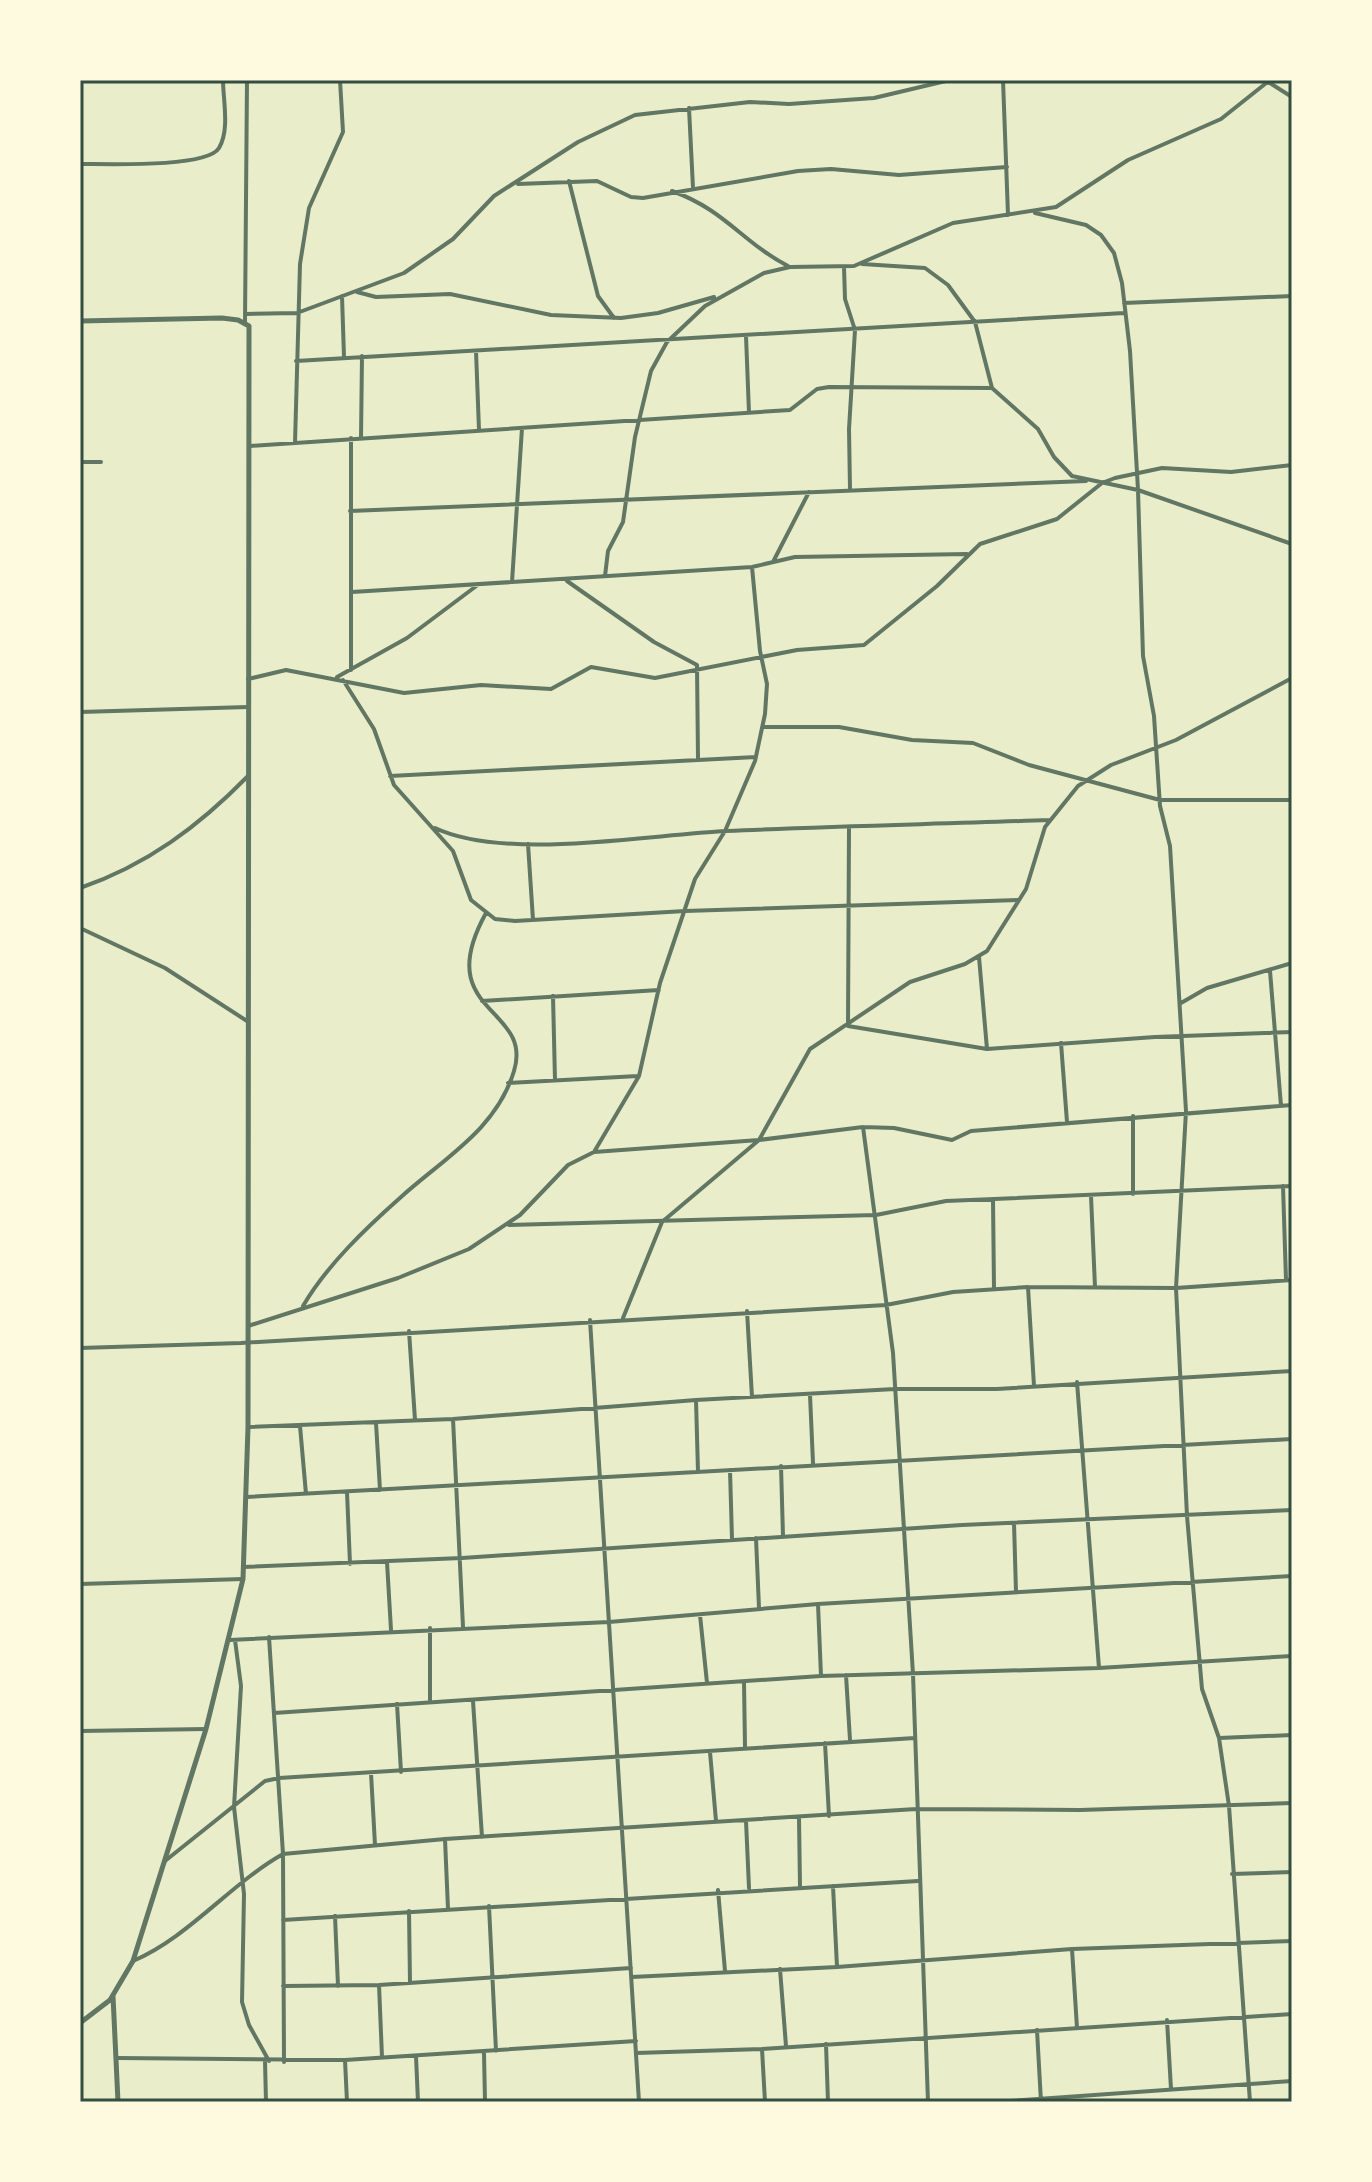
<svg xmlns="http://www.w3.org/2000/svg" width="1372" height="2182" font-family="'Fira Sans Condensed',sans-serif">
  <rect width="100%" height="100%" fill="#e9edc9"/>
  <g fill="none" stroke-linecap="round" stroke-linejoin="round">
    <path stroke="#617663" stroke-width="4" d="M 1003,80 L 1008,215
      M 1265,80 L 1292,97
      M 689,108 L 693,188
      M 80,164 C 106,164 207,168 219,148 C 230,130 223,100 223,80
      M 569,181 L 598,296 L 614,318
      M 518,184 L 597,181 L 631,197 L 643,198 L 798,171 L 831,169 L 899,175 L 1007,167
      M 672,191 C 725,210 742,242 788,266
      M 1035,213 L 1086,225 L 1101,235 L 1114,253 L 1122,283 L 1130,351 L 1138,490 L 1143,656 L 1154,716 L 1160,806 L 1170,846 L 1186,1111 L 1176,1288 L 1187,1516 L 1202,1689 L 1219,1738 L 1229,1806 L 1250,2102
      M 862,264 L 925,268 L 948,285 L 975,322 L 992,388 L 1038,429 L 1054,457 L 1072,476 L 1138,490 L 1292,544
      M 844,267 L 845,299 L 855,330 L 849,429 L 850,489
      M 357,292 L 376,297 L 450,294 L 551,315 L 621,318 L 658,313 L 714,297
      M 342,296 L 344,357
      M 1124,303 L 1292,296
      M 245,314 L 297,313 L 404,273 L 453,239 L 494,196 L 578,142 L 635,115 L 750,102 L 789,104 L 874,98 L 950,80
      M 245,322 L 247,80
      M 746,336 L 749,413
      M 476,351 L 479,430
      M 296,361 L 1124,313
      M 361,438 L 362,356
      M 295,443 L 300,264 L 309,208 L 343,132 L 340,80
      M 250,446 L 790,410 L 817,389 L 829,387 L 992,388
      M 80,462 L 101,462
      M 350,511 L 1086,481
      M 774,560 L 809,492
      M 605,576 L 608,551 L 623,522 L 635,437 L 651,371 L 667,342 L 705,306 L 764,273 L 790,267 L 854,266 L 953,223 L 1056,207 L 1128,160 L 1221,119 L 1270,80
      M 567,581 L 654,642 L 697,665 L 698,759
      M 512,582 L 522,428
      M 352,592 L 752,567 L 795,557 L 967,554
      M 351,670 L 351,438
      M 337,677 L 407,638 L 479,584
      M 248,679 L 286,670 L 404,693 L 481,685 L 551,689 L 591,667 L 655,678 L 797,650 L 864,645 L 937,586 L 980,544 L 1057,519 L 1102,483 L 1115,478 L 1162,468 L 1231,472 L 1292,465
      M 343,680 L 374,729 L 394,785 L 453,851 L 471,900 L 495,919 L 515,921 L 685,911 L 1018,900
      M 80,712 L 248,707
      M 763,727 L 839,727 L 912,740 L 973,743 L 1029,765 L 1160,800 L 1292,800
      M 390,776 L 756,757
      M 849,827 L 848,1026 L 987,1049 L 1155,1037 L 1292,1032
      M 435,828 C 505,861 646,835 726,831 C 834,826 942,824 1050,820
      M 528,844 L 533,920
      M 80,888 C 147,865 199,826 248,776
      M 80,928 L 165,968 L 247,1021
      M 979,957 L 987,1049
      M 1270,971 L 1281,1106
      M 553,996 L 555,1080
      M 482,1001 L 659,990
      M 1181,1003 L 1207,988 L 1292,963
      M 1061,1043 L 1067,1122
      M 508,1083 L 638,1076
      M 1133,1116 L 1133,1194
      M 863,1127 L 893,1353 L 913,1674 L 928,2102
      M 594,1152 L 639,1076 L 660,983 L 695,879 L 725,831 L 755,761 L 765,714 L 767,684 L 760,651 L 752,567
      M 1283,1186 L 1286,1280
      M 1091,1196 L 1095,1287
      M 993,1199 L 994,1289
      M 509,1225 L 876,1215 L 946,1201 L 1292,1186
      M 1028,1287 L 1034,1386
      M 303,1306 C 327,1265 366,1228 401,1197 C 443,1159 497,1129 514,1071 C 534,1006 430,1014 486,913
      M 747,1311 L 752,1397
      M 623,1318 L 662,1222 L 759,1140 L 810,1049 L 910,982 L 965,964 L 987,951 L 1026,889 L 1045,827 L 1078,786 L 1111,765 L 1176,740 L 1292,678
      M 590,1320 L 639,2102
      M 248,1326 L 398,1278 L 469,1249 L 520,1215 L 568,1165 L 594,1152 L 759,1140 L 863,1127 L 894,1128 L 952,1140 L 971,1131 L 996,1129 L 1292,1105
      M 409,1331 L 415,1420
      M 80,1348 L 241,1343 L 886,1305 L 953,1292 L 1028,1287 L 1176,1288 L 1292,1280
      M 1077,1382 L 1099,1668
      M 810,1395 L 813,1463
      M 696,1400 L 698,1472
      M 453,1419 L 463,1627
      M 376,1423 L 380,1490
      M 300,1426 L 306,1494
      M 248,1427 L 453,1419 L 696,1400 L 895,1389 L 997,1389 L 1292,1371
      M 781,1466 L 783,1536
      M 730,1470 L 732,1539
      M 347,1492 L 350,1564
      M 246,1497 L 1292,1439
      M 1014,1523 L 1016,1592
      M 756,1538 L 759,1608
      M 387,1562 L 391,1630
      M 243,1567 L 462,1558 L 962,1525 L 1292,1510
      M 80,1584 L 243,1579
      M 818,1604 L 821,1676
      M 700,1615 L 707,1683
      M 430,1628 L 430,1702
      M 269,1637 L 283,1854 L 284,2062
      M 230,1640 L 609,1622 L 818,1604 L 1292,1576
      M 235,1640 L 241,1686 L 234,1807 L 244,1894 L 242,2002 L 249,2025 L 269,2061
      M 846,1675 L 850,1740
      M 744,1682 L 745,1747
      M 473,1701 L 482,1837
      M 397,1704 L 401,1772
      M 274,1713 L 821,1676 L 1099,1668 L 1292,1656
      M 80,1731 L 206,1729
      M 1219,1738 L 1292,1735
      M 825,1743 L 829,1816
      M 710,1752 L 716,1821
      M 371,1773 L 375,1845
      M 799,1818 L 800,1887
      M 746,1821 L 749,1888
      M 445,1839 L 448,1909
      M 165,1861 L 265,1781 L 279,1778 L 915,1738
      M 1232,1874 L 1292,1872
      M 833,1886 L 837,1967
      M 718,1890 L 725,1971
      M 489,1906 L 496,2051
      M 409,1911 L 410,1983
      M 335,1916 L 338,1986
      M 283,1920 L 918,1881
      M 1072,1949 L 1077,2028
      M 133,1961 C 189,1937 230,1884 283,1854 L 445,1839 L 916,1809 L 1080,1810 L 1292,1803
      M 780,1969 L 786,2046
      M 632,1977 L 837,1967 L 1072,1949 L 1292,1941
      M 379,1985 L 382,2057
      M 283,1986 L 379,1985 L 631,1968
      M 1167,2020 L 1171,2089
      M 1037,2030 L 1041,2102
      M 826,2044 L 828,2102
      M 762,2049 L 765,2102
      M 484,2053 L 485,2102
      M 636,2053 L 762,2049 L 1292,2014
      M 416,2056 L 418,2102
      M 117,2058 L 345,2060 L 636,2041
      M 345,2060 L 347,2102
      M 265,2061 L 266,2102
      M 996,2102 L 1292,2081"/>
    <path stroke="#617663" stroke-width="5" d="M 80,321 L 222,318 L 238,320 L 249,326 L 248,1427 L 243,1579 L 206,1729 L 133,1961 L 110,2000 L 80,2023
      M 113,1996 L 118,2102"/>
  </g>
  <rect width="1372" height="2182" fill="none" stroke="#fefae0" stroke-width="164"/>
  <rect x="82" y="82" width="1208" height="2018" fill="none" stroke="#344e41" stroke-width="3"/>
</svg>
